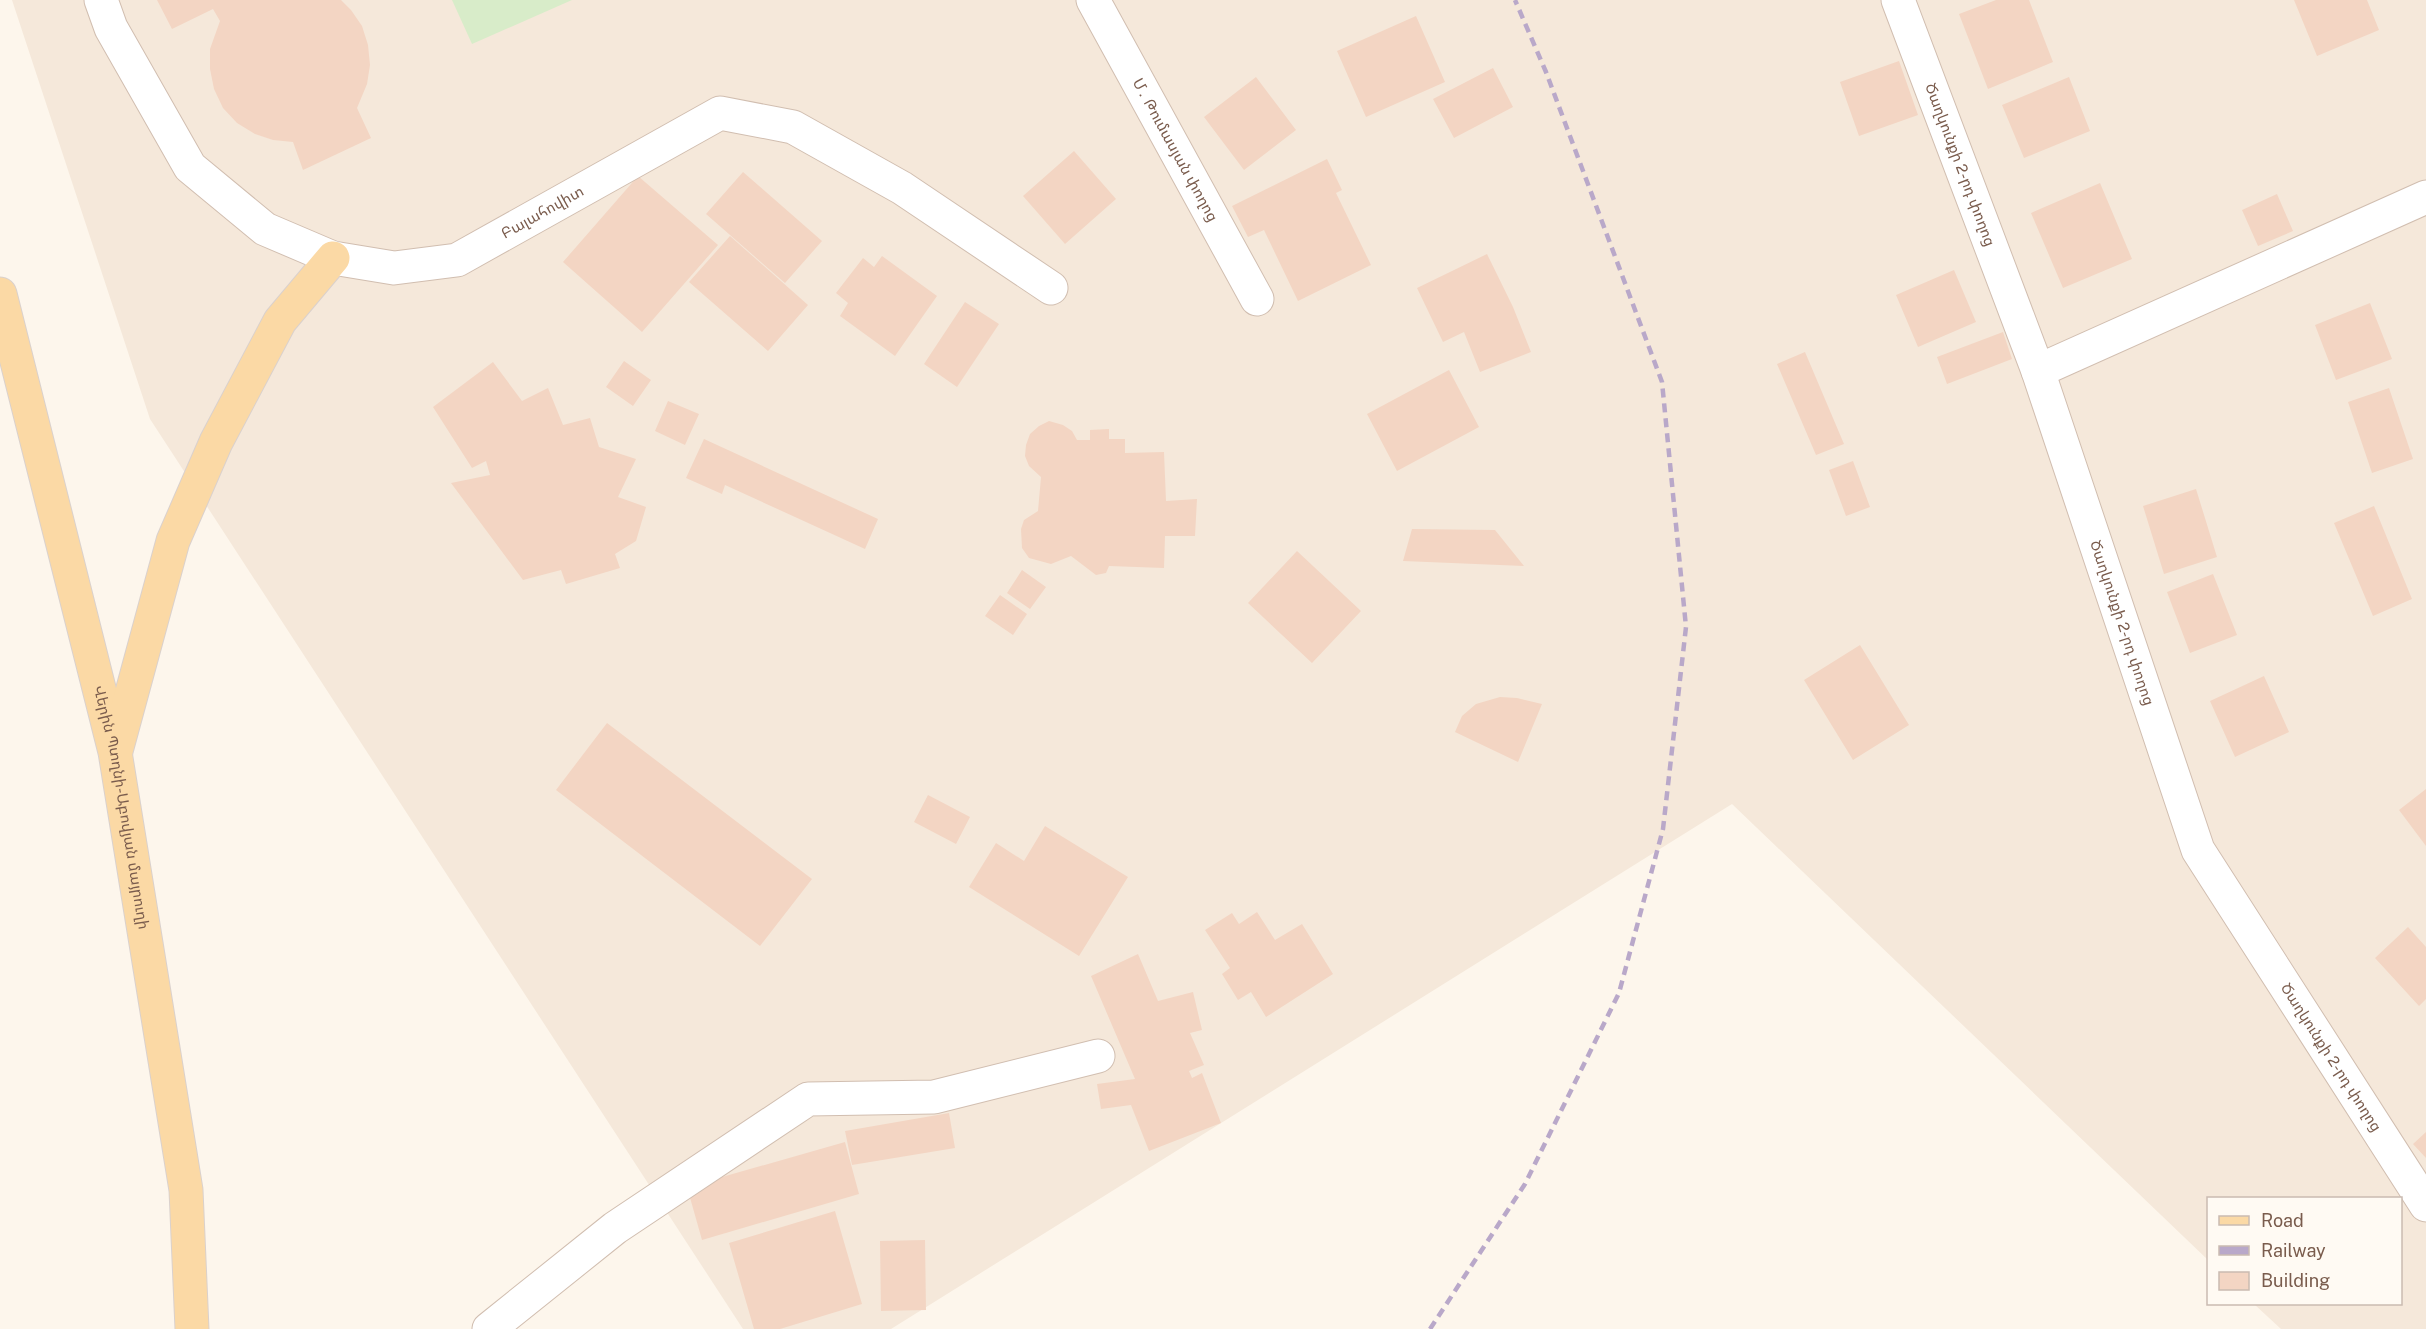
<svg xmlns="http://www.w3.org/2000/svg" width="2426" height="1329" font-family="'Public Sans','Noto Sans Armenian',sans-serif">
  <rect width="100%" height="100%" fill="#fdf6ec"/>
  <path fill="#f5e8da" d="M 12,0 L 2426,0 L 2426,1329 L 2281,1329 L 2254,1304 L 2400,1304 L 2400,1198 L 2208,1198 L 2208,1260 L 1732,804 L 891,1329 L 743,1329 L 150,419 Z"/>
  <path fill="#d8ecc9" d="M 452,0 L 572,0 L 472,44 Z"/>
  <path fill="#f3d5c3" d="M 157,0 L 341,0 L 351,10 L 362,26 L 368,45 L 370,65 L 367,84 L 357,108 L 371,138 L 303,170 L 293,142 L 273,140 L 255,134 L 237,123 L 223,108 L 214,89 L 210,69 L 210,49 L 220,21 L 213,9 L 172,29 Z
    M 1996,0 L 2029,0 L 2053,62 L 1988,89 L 1959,14 Z
    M 2294,0 L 2367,0 L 2379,30 L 2317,56 Z
    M 1416,16 L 1445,82 L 1366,117 L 1337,51 Z
    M 1899,61 L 1918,115 L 1859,136 L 1840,82 Z
    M 1493,68 L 1513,107 L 1454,138 L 1433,99 Z
    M 1256,77 L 1296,130 L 1244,170 L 1204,117 Z
    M 2069,77 L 2090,131 L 2024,158 L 2002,105 Z
    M 1074,151 L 1116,199 L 1065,244 L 1023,196 Z
    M 1327,159 L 1342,190 L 1336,193 L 1371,265 L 1298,301 L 1264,230 L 1248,237 L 1232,206 Z
    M 743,172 L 822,241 L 785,283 L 706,214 Z
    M 638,176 L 718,245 L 642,332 L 563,262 Z
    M 2100,183 L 2132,259 L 2063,288 L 2031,213 Z
    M 2277,194 L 2293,231 L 2258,246 L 2242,210 Z
    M 730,236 L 808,305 L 768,351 L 689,282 Z
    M 1487,254 L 1513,307 L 1531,352 L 1480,372 L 1464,332 L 1443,342 L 1417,288 Z
    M 882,256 L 937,296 L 895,356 L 840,316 L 848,303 L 836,293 L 863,258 L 874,267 Z
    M 1954,270 L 1976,322 L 1918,347 L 1896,295 Z
    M 965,302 L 999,324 L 957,387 L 924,364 Z
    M 2370,303 L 2392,359 L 2336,380 L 2315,325 Z
    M 2003,332 L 2012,359 L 1947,384 L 1937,357 Z
    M 1805,352 L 1844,444 L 1816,455 L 1777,364 Z
    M 624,361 L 651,380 L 633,406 L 606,387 Z
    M 493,362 L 522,401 L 548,388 L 563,425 L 590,418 L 599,447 L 636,459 L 618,497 L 646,507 L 636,541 L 615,554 L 620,568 L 566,584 L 561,570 L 523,580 L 451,483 L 490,475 L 486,461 L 472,468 L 433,407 Z
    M 1449,370 L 1479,427 L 1397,471 L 1367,414 Z
    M 2389,388 L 2413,459 L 2372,473 L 2348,402 Z
    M 668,401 L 699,414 L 685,445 L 655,431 Z
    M 1049,421 L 1063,425 L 1072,431 L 1077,440 L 1090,440 L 1090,430 L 1109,429 L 1109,439 L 1125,439 L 1125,453 L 1164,452 L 1166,501 L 1197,499 L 1195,536 L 1165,536 L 1164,568 L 1109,566 L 1106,573 L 1096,575 L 1071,556 L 1051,564 L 1029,558 L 1022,548 L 1021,529 L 1024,520 L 1038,511 L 1041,477 L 1029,466 L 1025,456 L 1026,445 L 1030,434 L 1039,426 Z
    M 704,439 L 878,519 L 865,549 L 725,485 L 722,494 L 686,478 Z
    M 1853,461 L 1870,507 L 1846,516 L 1829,470 Z
    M 2196,489 L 2217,557 L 2164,574 L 2143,506 Z
    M 2374,506 L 2412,599 L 2373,616 L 2334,523 Z
    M 1412,529 L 1495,530 L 1524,566 L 1403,561 Z
    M 1297,551 L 1361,611 L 1312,663 L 1248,603 Z
    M 1022,570 L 1046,587 L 1030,609 L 1007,593 Z
    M 2213,574 L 2237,635 L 2190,653 L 2167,592 Z
    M 1000,595 L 1027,614 L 1013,635 L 985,616 Z
    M 1860,645 L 1909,725 L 1853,760 L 1804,680 Z
    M 2264,676 L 2289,732 L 2235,757 L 2210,701 Z
    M 1500,697 L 1517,698 L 1542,704 L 1518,762 L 1455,732 L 1462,716 L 1476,704 Z
    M 607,723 L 812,879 L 760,946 L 556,790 Z
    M 2426,789 L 2426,846 L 2399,810 Z
    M 928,795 L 970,817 L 956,844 L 914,822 Z
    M 1045,826 L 1128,877 L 1079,956 L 969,887 L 996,843 L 1024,861 Z
    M 1257,912 L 1275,940 L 1302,924 L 1333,974 L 1266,1017 L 1251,992 L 1238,1000 L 1222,974 L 1230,968 L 1205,930 L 1232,913 L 1239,924 Z
    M 2408,927 L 2426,947 L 2426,999 L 2419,1006 L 2375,958 Z
    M 1138,954 L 1158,1001 L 1193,992 L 1202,1030 L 1190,1033 L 1204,1065 L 1189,1071 L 1192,1078 L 1202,1073 L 1221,1123 L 1149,1151 L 1131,1105 L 1101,1109 L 1097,1084 L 1135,1079 L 1091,976 Z
    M 949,1113 L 955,1148 L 852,1165 L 845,1131 Z
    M 2426,1132 L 2426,1158 L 2413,1144 Z
    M 845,1142 L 859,1194 L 702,1240 L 687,1187 Z
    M 835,1211 L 862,1304 L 780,1329 L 754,1329 L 729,1243 Z
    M 925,1240 L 926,1310 L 881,1311 L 880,1241 Z"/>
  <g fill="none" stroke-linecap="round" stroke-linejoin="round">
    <g stroke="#d1beb0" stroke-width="35">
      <g id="minor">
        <path id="s1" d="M 101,0 L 111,28 L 190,167 L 265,229 L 333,258 L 394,268 L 457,260 L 720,113 L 793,127 L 902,188 L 1051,288"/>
        <path id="s2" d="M 1093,0 L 1257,299"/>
        <path id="s3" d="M 1898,0 L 2038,371 L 2198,850 L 2426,1205"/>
        <path d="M 2038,371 L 2426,197"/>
        <path d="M 489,1329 L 615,1228 L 808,1099 L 934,1097 L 1098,1056"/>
      </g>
    </g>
    <g stroke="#dad1cd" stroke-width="35">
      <g id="major">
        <path id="s4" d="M 0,294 L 115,752 L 186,1190 L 192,1329"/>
        <path d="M 116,751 L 173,541 L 216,442 L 280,321 L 333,258"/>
      </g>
    </g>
    <use href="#minor" stroke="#fff" stroke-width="33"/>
    <use href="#major" stroke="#fbd9a5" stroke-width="33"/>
    <path stroke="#b9a8c9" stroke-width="4.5" stroke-dasharray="9 6" stroke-linecap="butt" d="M 1430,1329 L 1525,1184 L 1619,993 L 1663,829 L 1686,627 L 1662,382 L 1546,72 L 1515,0"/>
  </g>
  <g text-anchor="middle" stroke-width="5" stroke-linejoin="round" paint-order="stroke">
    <g font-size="15" fill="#7a5c4d" stroke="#fffaf3">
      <text dy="5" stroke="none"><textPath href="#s2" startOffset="171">Մ․ Թումասյան փողոց</textPath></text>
      <text dy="5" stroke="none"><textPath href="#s3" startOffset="176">Ծաղկունքի 2-րդ փողոց</textPath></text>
      <text dy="5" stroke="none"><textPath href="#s1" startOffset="584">Բալահովիտ</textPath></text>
      <text dy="5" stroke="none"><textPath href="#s3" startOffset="662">Ծաղկունքի 2-րդ փողոց</textPath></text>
      <text dy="5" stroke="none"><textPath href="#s4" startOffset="528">Վերին Պտղնի-Աբովյան մայրուղի</textPath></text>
      <text dy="5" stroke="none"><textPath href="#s3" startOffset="1148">Ծաղկունքի 2-րդ փողոց</textPath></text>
    </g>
  </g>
  <rect x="2207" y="1197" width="195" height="108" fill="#fffaf3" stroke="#cabbb1" stroke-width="1.5"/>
  <rect x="2219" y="1216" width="30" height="9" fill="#fbd9a5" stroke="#cabbb1" stroke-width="1.5"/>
  <text x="2261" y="1227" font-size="18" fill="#7a5c4d">Road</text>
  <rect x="2219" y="1246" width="30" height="9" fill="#b9a8c9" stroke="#cabbb1" stroke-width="1.5"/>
  <text x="2261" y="1257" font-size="18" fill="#7a5c4d">Railway</text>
  <rect x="2219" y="1272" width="30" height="18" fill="#f3d5c3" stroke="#cabbb1" stroke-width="1.5"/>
  <text x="2261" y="1287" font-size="18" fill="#7a5c4d">Building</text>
</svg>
